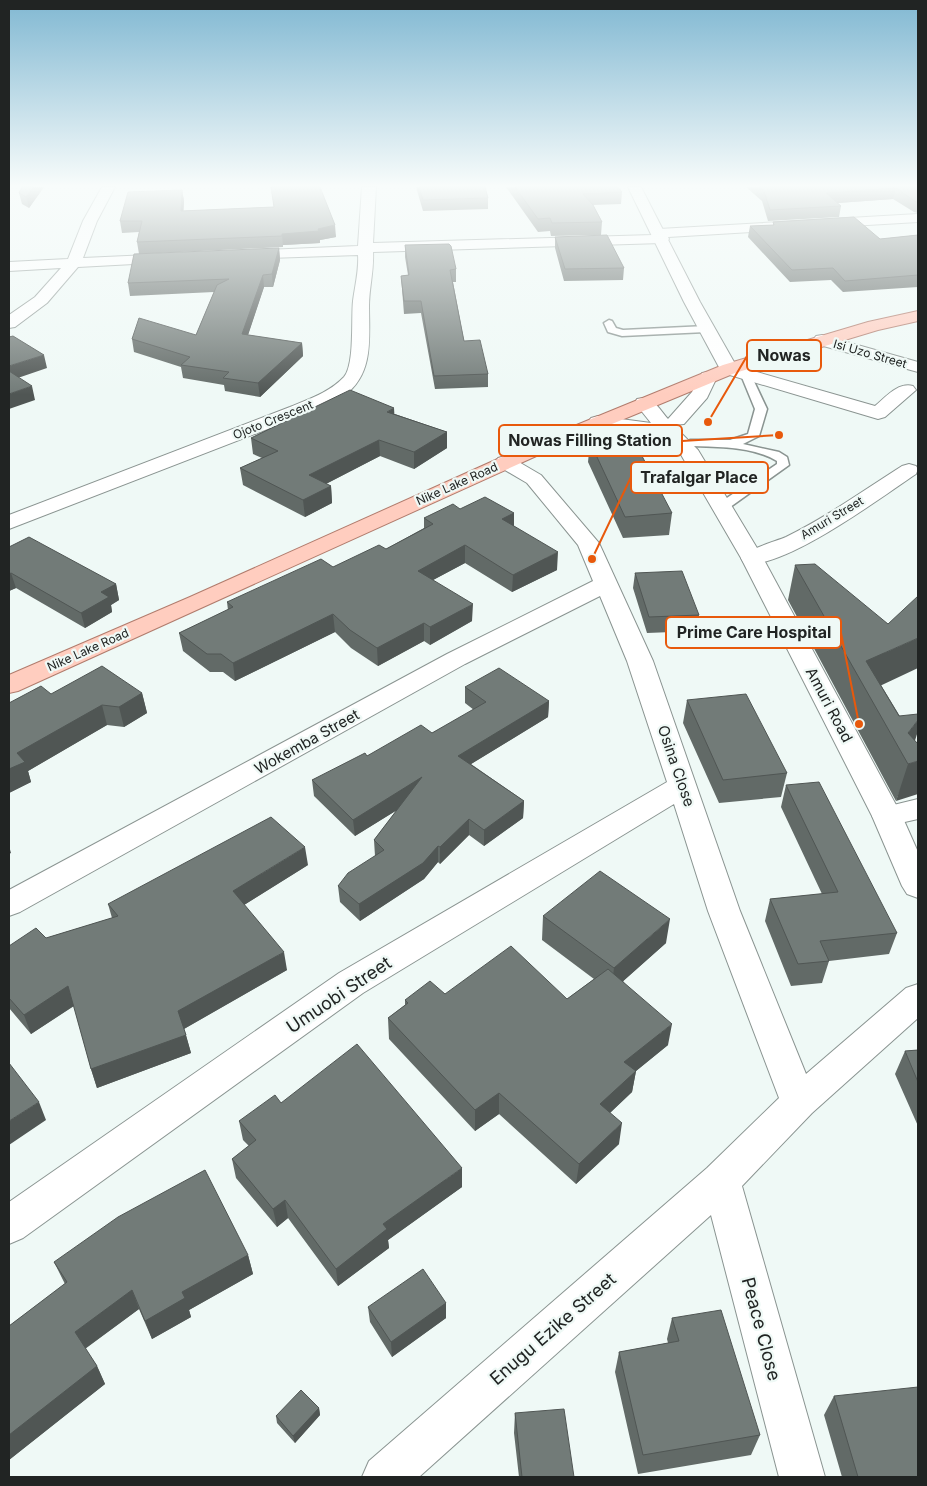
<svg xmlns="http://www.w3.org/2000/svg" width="927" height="1486" font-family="Inter,sans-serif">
  <rect width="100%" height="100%" fill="#eff9f6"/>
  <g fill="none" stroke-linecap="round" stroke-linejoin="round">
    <g stroke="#8a9491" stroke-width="3">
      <path id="service" d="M 609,320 L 612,321 L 616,328 L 623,330 L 706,326 L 711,329 L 706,332 L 622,336 L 608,332 L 604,323 Z
        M 746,372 L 751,375 L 767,409 L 759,436 L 743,444 L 779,452 L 787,457 L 789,465 L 726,510 L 718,510 L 716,507 L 718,504 L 777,464 L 777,461 C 752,446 718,447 690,446 L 684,443 L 690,440 L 730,440 L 748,434 L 755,409 L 741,375 Z"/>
    </g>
    <g stroke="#8a9491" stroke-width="2">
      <path id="minor" d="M 102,187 L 115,187 L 97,221 L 83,258 L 171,254 L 176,255 L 178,258 L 176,261 L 171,262 L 78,267 L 47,303 L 15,327 L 9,328 L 9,315 L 35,297 L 61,268 L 9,271 L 9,262 L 68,259 L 83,221 Z
        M 362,187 L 376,187 L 373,243 L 653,235 L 652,233 L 654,230 L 659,229 L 918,214 L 918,222 L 668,237 L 669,239 L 667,242 L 662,243 L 373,252 C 374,271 369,288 369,306 C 369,338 374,373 345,395 C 334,404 317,409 304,415 L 9,529 L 9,515 L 290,407 C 309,399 330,392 344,377 C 355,364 351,318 353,301 C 355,285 359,271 358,255 L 242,259 L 237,258 L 235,255 L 237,252 L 242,251 L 358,246 Z
        M 822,335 L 918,362 L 918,372 L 816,344 L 813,340 L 816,336 Z
        M 729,364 L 875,406 C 886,397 898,382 913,386 L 916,390 L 885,417 L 878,419 L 723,373 L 720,369 L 723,365 Z
        M 505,456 L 512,458 L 541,475 L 599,543 L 653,661 L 740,911 L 806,1074 L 906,988 L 918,984 L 918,1018 L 812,1113 L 742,1186 L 825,1477 L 779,1477 L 711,1215 L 419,1477 L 362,1477 L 369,1461 L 707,1168 L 779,1098 L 708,911 L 674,804 L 363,993 L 23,1238 L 9,1244 L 9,1202 L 339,973 L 667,782 L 627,661 L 600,596 L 465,664 L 20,912 L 9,916 L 9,890 L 447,654 L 593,581 L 578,545 L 527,483 L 498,466 L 495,462 L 498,458 Z
        M 909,464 L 916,466 L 918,469 L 916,474 C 883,496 781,572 744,563 L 741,558 C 747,549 774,542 786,537 C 827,517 864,490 902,466 Z
        M 918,799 L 918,819 L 887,826 L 877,823 L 872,816 L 877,809 Z"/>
    </g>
    <g stroke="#8a9491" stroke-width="2">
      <path id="secondary" d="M 628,187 L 641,187 L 700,302 L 738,369 L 735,373 L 729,374 L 723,373 L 720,369 L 684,302 Z
        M 708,372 L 714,373 L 717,377 L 707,398 L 684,424 L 673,425 L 698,450 L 763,558 L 902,816 L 918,852 L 918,898 L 907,894 L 902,886 L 872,816 L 741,558 L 680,453 L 662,436 L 598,428 L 591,426 L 588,422 L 591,418 L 598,416 L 651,423 L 635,403 L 637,399 C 653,395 659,409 668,419 L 692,392 L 702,373 Z"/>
    </g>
    <g stroke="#b17c6d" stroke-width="2">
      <path id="primary" d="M 918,311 L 918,321 L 878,330 L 735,373 L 554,448 L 18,691 L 9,693 L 9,675 L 190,597 L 540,440 L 723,365 L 868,322 Z"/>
    </g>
    <use href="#service" fill="#fff" fill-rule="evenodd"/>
    <use href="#minor" fill="#fff" fill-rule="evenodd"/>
    <use href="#secondary" fill="#fff" fill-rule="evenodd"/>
    <use href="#primary" fill="#ffcdbf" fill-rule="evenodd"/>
  </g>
  <path fill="#626a67" d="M 44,187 L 29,208 L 22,204 L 19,193 Z
    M 271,187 L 320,187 L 336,237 L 320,240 L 320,243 L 283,245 L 283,247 L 139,254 L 137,242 L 139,232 L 122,233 L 120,221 L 182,190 L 184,201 L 183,211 L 274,207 Z
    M 416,187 L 485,187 L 488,198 L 488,209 L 423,211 Z
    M 506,187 L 618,187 L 622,192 L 621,204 L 593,205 L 602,222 L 601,235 L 551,236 L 550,231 L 538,232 Z
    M 746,187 L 918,187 L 918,213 L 914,212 L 893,199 L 837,203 L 841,206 L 839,217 L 768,221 L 762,201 Z
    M 773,222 L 880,239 L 918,235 L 918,287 L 843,292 L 831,280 L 790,282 L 748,237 L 750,226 L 773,225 Z
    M 555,237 L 624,268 L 623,280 L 564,281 L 555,248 Z
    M 405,245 L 456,269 L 456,282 L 453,282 L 464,341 L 488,374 L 488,387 L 435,389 L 421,313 L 404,314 L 401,276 L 408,275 L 405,257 Z
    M 279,248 L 280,260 L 273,287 L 264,287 L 248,335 L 302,343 L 303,356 L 260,397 L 225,391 L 224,385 L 183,378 L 181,367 L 134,352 L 132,339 L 196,335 L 214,292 L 130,296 L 128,283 Z
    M 395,414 L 447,432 L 447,448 L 414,469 L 380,456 L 326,484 L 331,486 L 332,503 L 305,517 L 243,485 L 240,468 L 262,458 L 253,454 L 251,438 Z
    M 590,442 L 672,513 L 669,535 L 623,538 L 588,462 Z
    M 460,509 L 514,513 L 514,526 L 557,570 L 512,592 L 465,563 L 433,580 L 472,621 L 430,645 L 424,641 L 378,666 L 351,648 L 335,632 L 235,681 L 223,672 L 210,672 L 183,651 L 179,633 L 228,610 L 227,602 L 333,567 L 386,549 L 424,528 L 424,518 Z
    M 9,547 L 116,584 L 119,600 L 111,605 L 112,612 L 85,628 L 16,588 L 9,591 Z
    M 795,565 L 888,624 L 881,685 L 915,741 L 918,744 L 896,801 L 788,600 Z
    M 635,573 L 699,615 L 697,631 L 647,633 L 633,588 Z
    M 465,687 L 549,701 L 548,717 L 471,764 L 524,801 L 523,818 L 484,846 L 469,835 L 440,864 L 438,862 L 424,879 L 360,921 L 340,902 L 338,886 L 375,856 L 374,840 L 397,810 L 355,836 L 314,796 L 312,780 L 367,756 L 432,733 L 474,710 L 465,703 Z
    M 142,693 L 147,713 L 124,727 L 107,725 L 28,771 L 31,782 L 9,793 L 9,703 L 51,694 Z
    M 687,700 L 787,773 L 781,797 L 719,803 L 683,723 Z
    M 786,785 L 897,933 L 889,954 L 829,961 L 822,983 L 791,986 L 765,921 L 770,899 L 822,894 L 781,807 Z
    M 308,865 L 244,905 L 287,970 L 184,1029 L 191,1053 L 97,1088 L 91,1069 L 74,1006 L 31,1034 L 9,1008 L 9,946 L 46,938 L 112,918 L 108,904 Z
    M 543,916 L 666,943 L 623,981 L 668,1045 L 636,1071 L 632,1092 L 610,1113 L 619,1144 L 576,1184 L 499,1114 L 475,1131 L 389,1039 L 388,1018 L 405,1005 L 405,1000 L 445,994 L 567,999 L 594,979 L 542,940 Z
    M 918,1050 L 918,1126 L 895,1074 L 905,1051 Z
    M 281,1103 L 462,1187 L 388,1240 L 389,1248 L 338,1286 L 288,1218 L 277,1227 L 236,1178 L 232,1159 L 249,1146 L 243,1140 L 239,1121 Z
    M 248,1255 L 253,1274 L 189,1310 L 191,1317 L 152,1339 L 139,1309 L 85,1349 L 97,1366 L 105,1384 L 9,1460 L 9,1326 L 65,1284 L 54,1262 Z
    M 446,1303 L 446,1318 L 392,1357 L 370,1322 L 368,1307 Z
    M 672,1318 L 760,1435 L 751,1455 L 638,1474 L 615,1372 L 619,1352 L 668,1343 L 667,1339 Z
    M 834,1396 L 918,1477 L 842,1477 L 824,1415 Z
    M 319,1408 L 320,1415 L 295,1443 L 277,1423 L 276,1416 Z
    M 515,1413 L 574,1477 L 519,1477 L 514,1433 Z"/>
  <path fill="#505654" d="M 34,187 L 44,187 L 29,208 L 26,197 Z
    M 896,188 L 893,199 L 824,204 L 826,193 Z
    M 182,190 L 184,201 L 183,223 L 181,211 Z
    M 335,225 L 336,237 L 320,240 L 320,243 L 283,245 L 283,247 L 282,234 L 318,229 Z
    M 279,248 L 280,260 L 273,287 L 272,274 Z
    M 263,275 L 264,287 L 244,347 L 242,334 Z
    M 302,343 L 303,356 L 260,397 L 258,383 Z
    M 44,355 L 47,368 L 9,381 L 9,366 Z
    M 32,386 L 35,400 L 9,409 L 9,394 Z
    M 394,408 L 395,424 L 387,412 Z
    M 447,432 L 447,448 L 414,469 L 414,452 Z
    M 379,440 L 380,456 L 310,492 L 309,475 Z
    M 331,486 L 332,503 L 305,517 L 303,500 Z
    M 514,513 L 514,530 L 502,519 Z
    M 465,545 L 465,563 L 418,588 L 418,571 Z
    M 558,552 L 557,570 L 512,592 L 513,575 Z
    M 11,573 L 16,588 L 9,591 L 9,574 Z
    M 116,584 L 119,600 L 111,605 L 112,612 L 85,628 L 81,613 L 101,592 Z
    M 473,604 L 472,621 L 430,645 L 430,627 Z
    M 333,614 L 335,632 L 235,681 L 233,663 Z
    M 424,623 L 424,641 L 378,666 L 377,648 Z
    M 918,638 L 918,668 L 867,692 L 866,661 Z
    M 142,693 L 147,713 L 124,727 L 119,707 Z
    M 549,701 L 548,717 L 458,772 L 458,756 Z
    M 102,705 L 107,725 L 28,771 L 31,782 L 9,793 L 9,769 L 17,753 Z
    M 918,720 L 918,731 L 912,750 L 908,733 Z
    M 918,761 L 918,794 L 896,801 L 908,764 Z
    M 422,777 L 423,794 L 355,836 L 353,820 Z
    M 524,801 L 523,818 L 484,846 L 484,830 Z
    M 469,819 L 469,835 L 440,864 L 440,847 Z
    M 9,846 L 11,853 L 9,854 Z
    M 438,846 L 438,862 L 424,879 L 360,921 L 359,904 Z
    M 305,847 L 308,865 L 236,910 L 233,891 Z
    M 670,919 L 666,943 L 611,992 L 614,968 Z
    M 284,952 L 287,970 L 182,1030 L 178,1011 Z
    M 68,986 L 75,1005 L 31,1034 L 24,1015 Z
    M 672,1024 L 668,1045 L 636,1071 L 632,1092 L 597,1125 L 600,1104 L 624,1062 Z
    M 186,1035 L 191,1053 L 97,1088 L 91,1069 Z
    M 499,1093 L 499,1114 L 475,1131 L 475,1110 Z
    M 39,1102 L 46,1120 L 9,1145 L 9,1121 Z
    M 622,1123 L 619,1144 L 576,1184 L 579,1164 Z
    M 462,1168 L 462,1187 L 388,1240 L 389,1248 L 338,1286 L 336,1269 L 383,1224 Z
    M 285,1200 L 288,1218 L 277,1227 L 273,1209 Z
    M 248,1255 L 253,1274 L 189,1310 L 191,1317 L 152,1339 L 145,1321 L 182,1292 Z
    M 132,1290 L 139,1309 L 83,1350 L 75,1332 Z
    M 446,1303 L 446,1318 L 392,1357 L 391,1342 Z
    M 97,1366 L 105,1384 L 9,1460 L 9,1435 Z
    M 319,1408 L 320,1415 L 295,1443 L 293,1436 Z"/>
  <path fill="#727b78" stroke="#505654" d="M 22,187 L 34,187 L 26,197 L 19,193 Z
    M 271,187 L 320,187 L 335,225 L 318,229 L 319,231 L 282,234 L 282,236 L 137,242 L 142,221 L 120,221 L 128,192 L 182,190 L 181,211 L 274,207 Z
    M 419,187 L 485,187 L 488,198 L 423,200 Z
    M 515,187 L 618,187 L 622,192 L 583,194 L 593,205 L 602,222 L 552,223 L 550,218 L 538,219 Z
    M 760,187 L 918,187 L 918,202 L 916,202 L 896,188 L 826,193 L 841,206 L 770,210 L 764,191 Z
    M 854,217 L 880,239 L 918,235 L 918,275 L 845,281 L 833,268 L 792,270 L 750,226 L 774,225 L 773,222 Z
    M 607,235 L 624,268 L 565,269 L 555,237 Z
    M 449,244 L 451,246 L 456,269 L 450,270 L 464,341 L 480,340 L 488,374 L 434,376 L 421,301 L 404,301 L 401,276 L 409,275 L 405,245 Z
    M 279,248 L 272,274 L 263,275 L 242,334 L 302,343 L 258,383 L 223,378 L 229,372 L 181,365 L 190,357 L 132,339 L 139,318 L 196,335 L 217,285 L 229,279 L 128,283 L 134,254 Z
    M 13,336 L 44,355 L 9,366 L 9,337 Z
    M 9,371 L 32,386 L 9,394 Z
    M 350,390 L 394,408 L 387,412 L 447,432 L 414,452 L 379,440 L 309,475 L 331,486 L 303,500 L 240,468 L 278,451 L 251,438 Z
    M 633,439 L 672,513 L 625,517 L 590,442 Z
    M 485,497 L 514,513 L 502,519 L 558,552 L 513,575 L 465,545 L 418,571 L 473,604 L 430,627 L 424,623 L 377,648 L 350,630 L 333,614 L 233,663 L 221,654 L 207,654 L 179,633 L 233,607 L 227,602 L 321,559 L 333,567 L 379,545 L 386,549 L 433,524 L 424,518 L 453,504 L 460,509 Z
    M 29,537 L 116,584 L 101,592 L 109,597 L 81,613 L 11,573 L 9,574 L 9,547 Z
    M 815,564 L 888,624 L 918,596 L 918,638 L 866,661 L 899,716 L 918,714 L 918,720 L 908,733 L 918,744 L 918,761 L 908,764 L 795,565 Z
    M 682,571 L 699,615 L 649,617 L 635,573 Z
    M 102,666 L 142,693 L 119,707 L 102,705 L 17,753 L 25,762 L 9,769 L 9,703 L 41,686 L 51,694 Z
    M 499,668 L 549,701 L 458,756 L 524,801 L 484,830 L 469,819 L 440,847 L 438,846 L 423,863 L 359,904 L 338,886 L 348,873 L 384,850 L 374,840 L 422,777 L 353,820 L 312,780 L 365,753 L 367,756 L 421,725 L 432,733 L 486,702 L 465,687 Z
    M 746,694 L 787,773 L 723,780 L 687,700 Z
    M 819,782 L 897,933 L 820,941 L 829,961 L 798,964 L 770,899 L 838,892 L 786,785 Z
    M 271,817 L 305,847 L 233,891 L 284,952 L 178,1011 L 186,1035 L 91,1069 L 68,986 L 24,1015 L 9,998 L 9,946 L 36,928 L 46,938 L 118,916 L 108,904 Z
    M 600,871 L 670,919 L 614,968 L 543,916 Z
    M 511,946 L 567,999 L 608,969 L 672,1024 L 624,1062 L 636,1071 L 600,1104 L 622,1123 L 579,1164 L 499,1093 L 475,1110 L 388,1018 L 408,1003 L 405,1000 L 430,981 L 445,994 Z
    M 357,1044 L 462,1168 L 383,1224 L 387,1229 L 336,1269 L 285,1200 L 273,1209 L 232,1159 L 256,1140 L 239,1121 L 275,1095 L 281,1103 Z
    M 918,1050 L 918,1082 L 905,1051 Z
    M 9,1063 L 39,1102 L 9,1121 Z
    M 205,1170 L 248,1255 L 182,1292 L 185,1298 L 145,1321 L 132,1290 L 75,1332 L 97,1366 L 9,1435 L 9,1326 L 67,1282 L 54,1262 L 118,1217 Z
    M 423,1269 L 446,1303 L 391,1342 L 368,1307 Z
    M 721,1310 L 760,1435 L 643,1455 L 619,1352 L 679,1341 L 672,1318 Z
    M 918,1387 L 918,1477 L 858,1477 L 834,1396 Z
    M 301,1390 L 319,1408 L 293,1436 L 276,1416 Z
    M 564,1409 L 574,1477 L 522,1477 L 515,1413 Z"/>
  <linearGradient id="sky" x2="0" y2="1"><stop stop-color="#81b8d2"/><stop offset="0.47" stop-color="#f8fcfb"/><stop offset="1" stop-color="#f8fcfb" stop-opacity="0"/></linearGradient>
  <rect width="927" height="395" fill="url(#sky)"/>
  <g text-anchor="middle" stroke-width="4.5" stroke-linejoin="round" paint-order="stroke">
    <g font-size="12" fill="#212423" stroke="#eff9f6">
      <text transform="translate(870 354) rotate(16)" y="4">Isi Uzo Street</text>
      <text transform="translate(273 420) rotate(-22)" y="4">Ojoto Crescent</text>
      <text transform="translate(457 484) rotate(-24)" y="4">Nike Lake Road</text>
      <text transform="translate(832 518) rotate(-31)" y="4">Amuri Street</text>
      <text transform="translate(88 650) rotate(-24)" y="4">Nike Lake Road</text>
    </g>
    <g font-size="15" fill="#212423" stroke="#eff9f6">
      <text transform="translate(829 705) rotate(62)" y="5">Amuri Road</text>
      <text transform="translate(307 742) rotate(-29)" y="5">Wokemba Street</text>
      <text transform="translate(676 766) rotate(71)" y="5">Osina Close</text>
    </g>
    <g font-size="18" fill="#212423" stroke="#eff9f6">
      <text transform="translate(339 995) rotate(-34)" y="6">Umuobi Street</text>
      <text transform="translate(553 1329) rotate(-41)" y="6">Enugu Ezike Street</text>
      <text transform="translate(761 1329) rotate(75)" y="6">Peace Close</text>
    </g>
  </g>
  <path fill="none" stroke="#e8590c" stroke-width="2" d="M708 422L747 356M779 435L682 441M592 559L631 477M859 724L841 633"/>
  <g fill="#e8590c" stroke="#eff9f6" stroke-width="2">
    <circle cx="708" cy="422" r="5"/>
    <circle cx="779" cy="435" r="5"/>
    <circle cx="592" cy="559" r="5"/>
    <circle cx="859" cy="724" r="5"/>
  </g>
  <g fill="#eff9f6" stroke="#e8590c" stroke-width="2">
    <rect x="747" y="340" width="74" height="31" rx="5"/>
    <rect x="499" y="425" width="183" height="31" rx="5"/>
    <rect x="631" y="462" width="137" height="31" rx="5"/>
    <rect x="666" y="617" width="175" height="31" rx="5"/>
  </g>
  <g font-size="16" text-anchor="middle" font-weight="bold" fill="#212423">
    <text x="784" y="361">Nowas</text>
    <text x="590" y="446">Nowas Filling Station</text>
    <text x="699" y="483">Trafalgar Place</text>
    <text x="754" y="638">Prime Care Hospital</text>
  </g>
  <rect width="927" height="1486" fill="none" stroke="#212423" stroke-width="20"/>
</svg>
